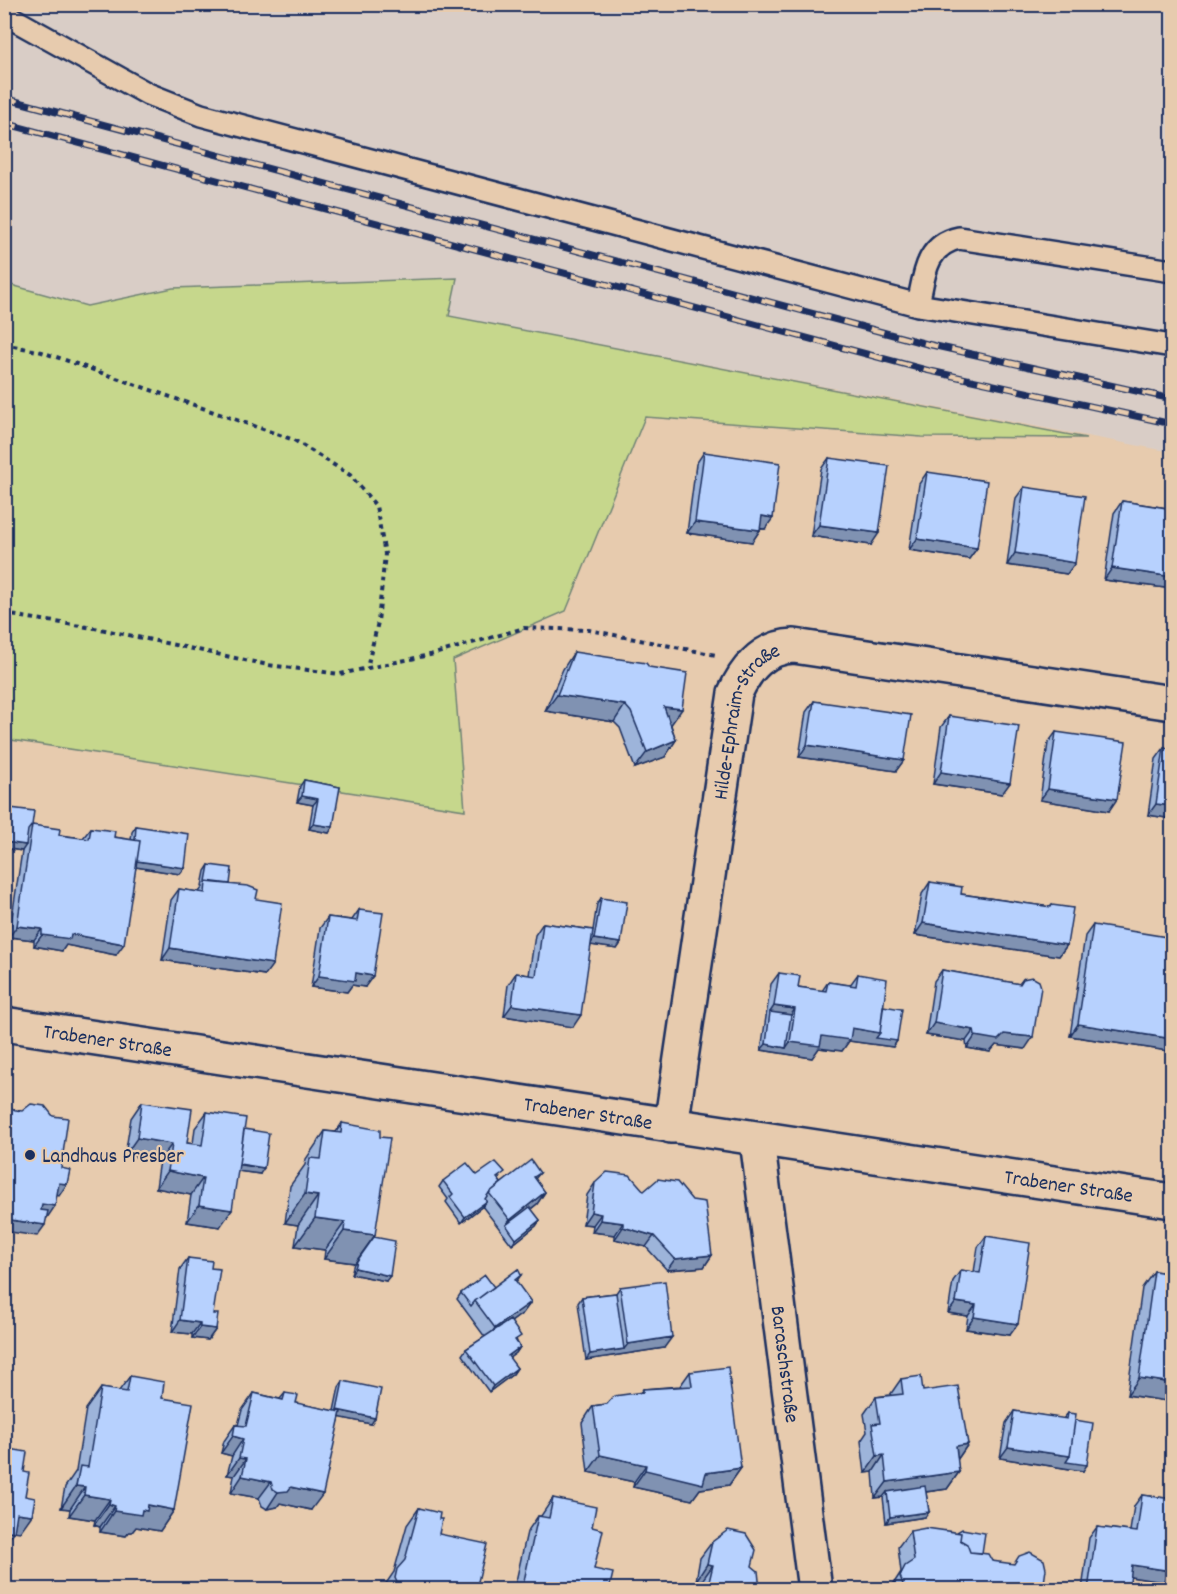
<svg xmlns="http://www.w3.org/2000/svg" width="1177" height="1594" font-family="Dekko,sans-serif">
  <rect width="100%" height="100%" fill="#e7cbae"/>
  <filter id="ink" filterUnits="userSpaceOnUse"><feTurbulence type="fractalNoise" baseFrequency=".0167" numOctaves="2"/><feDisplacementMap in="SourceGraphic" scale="12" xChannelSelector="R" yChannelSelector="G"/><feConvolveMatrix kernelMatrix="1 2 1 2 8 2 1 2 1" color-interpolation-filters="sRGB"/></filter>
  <g filter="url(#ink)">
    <path fill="#d9cdc6" d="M 4,5 L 1172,5 L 1172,452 L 449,316 L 456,278 L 173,288 L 87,306 L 5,283 Z"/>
    <path fill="#c6d78c" stroke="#708375" stroke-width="1.5" d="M 457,278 L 449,316 L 1086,438 L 922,437 L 645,417 L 566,611 L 453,660 L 465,810 L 5,739 L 4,283 L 87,306 L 173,288 Z"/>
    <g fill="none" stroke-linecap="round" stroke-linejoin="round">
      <g stroke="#1b2f5e" stroke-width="26">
        <path id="service" d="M 4,14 L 148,94 L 201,115 L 918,305 L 1172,346
          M 918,305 C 924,277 925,245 959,238 L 1172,271"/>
      </g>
      <g stroke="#1b2f5e" stroke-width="38">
        <g id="minor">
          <path id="s1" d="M 4,1024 L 1172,1201"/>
          <path id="s2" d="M 671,1126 L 735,693 C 747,667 764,647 794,646 L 1172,703"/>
          <path id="s3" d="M 757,1140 L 815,1590"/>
        </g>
      </g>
      <path stroke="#1b2f5e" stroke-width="4" stroke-dasharray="4.5 4.5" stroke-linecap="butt" d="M 4,344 L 42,352 L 294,440 L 350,475 L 376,506 L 385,554 L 378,622 L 367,668
        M 4,614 L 100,629 L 268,665 L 340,674 L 434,654 L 524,628 L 589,630 L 716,655"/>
      <use href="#service" stroke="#e7cbae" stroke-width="21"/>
      <use href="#minor" stroke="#e7cbae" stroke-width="33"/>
      <g stroke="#1b2f5e" stroke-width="7">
        <path id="rail" d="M 4,98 L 927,344 L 1172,399
          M 4,123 L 926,370 L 1172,424"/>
      </g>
      <use href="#rail" stroke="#e7cbae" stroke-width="4.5" stroke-dasharray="14" stroke-linecap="butt"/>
    </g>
    <path fill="#9db4da" stroke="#1b2f5e" stroke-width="1.5" d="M 704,452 L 765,529 L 760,529 L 760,530 L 752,542 L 687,533 L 696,464 Z
      M 829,458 L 871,545 L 811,536 L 821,469 Z
      M 927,472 L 977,548 L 969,559 L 909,550 L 919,484 Z
      M 1024,487 L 1067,574 L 1007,565 L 1016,498 Z
      M 1122,501 L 1173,509 L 1173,577 L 1165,588 L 1104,580 L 1114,513 Z
      M 574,652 L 671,725 L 676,740 L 665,757 L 635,768 L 620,728 L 614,722 L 545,711 L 563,669 Z
      M 814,701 L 904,760 L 896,771 L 799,757 L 806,712 Z
      M 949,716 L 1002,794 L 933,784 L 941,727 Z
      M 1056,732 L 1109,811 L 1040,800 L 1048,743 Z
      M 1164,748 L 1173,749 L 1173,819 L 1148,815 L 1156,759 Z
      M 304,780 L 340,787 L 329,833 L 309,829 L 313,805 L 297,802 L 300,786 Z
      M 10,808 L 32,825 L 59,835 L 83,838 L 91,828 L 114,837 L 131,840 L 132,832 L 136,826 L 185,868 L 180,874 L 136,867 L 116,955 L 66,945 L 62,951 L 34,946 L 34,940 L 9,937 L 22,851 L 4,848 L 4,825 L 6,814 Z
      M 209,865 L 230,884 L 256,899 L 265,975 L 162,960 L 171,900 L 179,889 L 199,892 L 203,887 L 202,886 L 205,871 Z
      M 930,882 L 961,894 L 1050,907 L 1052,905 L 1067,945 L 1059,956 L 915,935 L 922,894 Z
      M 601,898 L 621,943 L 617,949 L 591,945 L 573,1027 L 504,1016 L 508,985 L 516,973 L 529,975 L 535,935 L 543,923 L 593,930 L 597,904 Z
      M 359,910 L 365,987 L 352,985 L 347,992 L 311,987 L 320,928 L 328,917 L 352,920 Z
      M 1093,925 L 1170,1014 L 1173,1014 L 1173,1044 L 1168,1051 L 1070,1036 L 1085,936 Z
      M 942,970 L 1019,984 L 1023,979 L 1025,1049 L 996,1045 L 990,1052 L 967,1048 L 966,1041 L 926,1035 L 934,981 Z
      M 779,973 L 798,987 L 822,991 L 828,982 L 850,985 L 858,974 L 883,1006 L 897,1041 L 893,1047 L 849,1041 L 842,1051 L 819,1048 L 812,1058 L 761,1050 L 771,984 Z
      M 142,1102 L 187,1143 L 193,1144 L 195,1128 L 207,1112 L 244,1129 L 260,1174 L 238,1171 L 220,1227 L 187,1222 L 191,1195 L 156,1188 L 160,1160 L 125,1155 L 131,1118 Z
      M 342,1123 L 375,1235 L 374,1237 L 386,1281 L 351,1274 L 354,1263 L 324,1259 L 325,1250 L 295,1246 L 298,1225 L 285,1223 L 290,1186 L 305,1165 L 306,1159 L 325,1131 L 336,1132 Z
      M 540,1173 L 535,1179 L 545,1192 L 537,1204 L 531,1209 L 540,1220 L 536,1226 L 512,1245 L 482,1206 L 461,1223 L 446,1202 L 448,1199 L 439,1187 L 443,1181 L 477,1175 L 500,1178 L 499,1180 L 501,1183 Z
      M 595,1183 L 644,1191 L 712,1255 L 704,1267 L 667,1270 L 646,1247 L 615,1239 L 615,1235 L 592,1232 L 593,1225 L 583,1224 L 587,1195 Z
      M 986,1236 L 1010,1335 L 966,1329 L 968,1316 L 948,1313 L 953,1281 L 961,1270 L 974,1272 L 978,1247 Z
      M 188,1258 L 211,1268 L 213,1314 L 216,1329 L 208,1340 L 192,1338 L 192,1334 L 172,1332 L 180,1269 Z
      M 1154,1271 L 1173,1274 L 1173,1402 L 1127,1395 L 1142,1288 Z
      M 521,1275 L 516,1282 L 531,1302 L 523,1313 L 511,1322 L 517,1342 L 520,1347 L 516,1353 L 509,1358 L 517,1368 L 513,1374 L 489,1392 L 462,1355 L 466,1349 L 485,1337 L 457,1299 L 461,1293 L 494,1287 Z
      M 620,1287 L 664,1348 L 586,1360 L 578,1303 L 582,1297 L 616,1293 Z
      M 690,1372 L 741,1468 L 729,1485 L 700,1489 L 692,1500 L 633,1487 L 634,1482 L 588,1472 L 582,1423 L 593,1406 L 607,1404 L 640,1393 L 643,1389 L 680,1386 Z
      M 130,1376 L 162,1398 L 174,1510 L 160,1531 L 136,1527 L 132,1532 L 129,1532 L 126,1536 L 100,1532 L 100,1527 L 94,1525 L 95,1520 L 69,1516 L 70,1509 L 61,1508 L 65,1487 L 76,1471 L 86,1409 L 101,1388 L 119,1391 Z
      M 901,1379 L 923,1391 L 968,1444 L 957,1460 L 959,1472 L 947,1489 L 926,1492 L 929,1512 L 925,1517 L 886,1523 L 883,1497 L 875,1498 L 873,1472 L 865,1473 L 861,1441 L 867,1432 L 864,1414 L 876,1397 L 890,1395 Z
      M 343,1381 L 371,1424 L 340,1417 L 311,1510 L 280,1503 L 277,1507 L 267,1509 L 262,1506 L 259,1498 L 231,1493 L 234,1476 L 227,1475 L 232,1456 L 221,1453 L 224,1441 L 235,1425 L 238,1425 L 242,1410 L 254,1393 L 280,1399 L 285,1393 L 296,1403 L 334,1411 L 339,1387 Z
      M 1014,1411 L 1063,1419 L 1068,1413 L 1075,1420 L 1083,1471 L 1000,1458 L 1006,1423 Z
      M 1142,1495 L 1173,1499 L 1173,1590 L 1162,1590 L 1163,1582 L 1130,1577 L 1129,1590 L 1082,1590 L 1089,1538 L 1097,1527 L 1130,1531 L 1134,1506 Z
      M 553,1498 L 592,1527 L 594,1569 L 609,1590 L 514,1590 L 527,1532 L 538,1516 L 541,1516 Z
      M 419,1508 L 439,1519 L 439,1534 L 476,1590 L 384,1590 L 385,1585 L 394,1572 L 407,1525 Z
      M 910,1531 L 982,1553 L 992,1561 L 1043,1590 L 890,1590 L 894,1583 L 901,1572 L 898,1547 Z
      M 712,1542 L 752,1566 L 760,1590 L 699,1590 L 701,1582 L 696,1581 L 700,1558 Z"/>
    <path fill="#8092b2" stroke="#1b2f5e" stroke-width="1.5" d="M 762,516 L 773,518 L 765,529 L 754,528 Z
      M 695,522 L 760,530 L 752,542 L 687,533 Z
      M 819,525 L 879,533 L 871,545 L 811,536 Z
      M 917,539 L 977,548 L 969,559 L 909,550 Z
      M 1015,553 L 1075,563 L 1067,574 L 1007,565 Z
      M 1112,568 L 1173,577 L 1165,588 L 1104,580 Z
      M 557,695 L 625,705 L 614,722 L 545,711 Z
      M 664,707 L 682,709 L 670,726 Z
      M 676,740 L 665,757 L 635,768 L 647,752 Z
      M 807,745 L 904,760 L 896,771 L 799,757 Z
      M 941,772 L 1010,783 L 1002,794 L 933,784 Z
      M 1048,789 L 1117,799 L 1109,811 L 1040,800 Z
      M 302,796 L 318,799 L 313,805 L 297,802 Z
      M 1156,804 L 1173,806 L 1173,819 L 1148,815 Z
      M 313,824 L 333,827 L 329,833 L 309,829 Z
      M 5,842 L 26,845 L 22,851 L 4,848 Z
      M 133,860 L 185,868 L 180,874 L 129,866 Z
      M 923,923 L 1067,945 L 1059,956 L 915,935 Z
      M 17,926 L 42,929 L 34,940 L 9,937 Z
      M 71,934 L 124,944 L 116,955 L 66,945 L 62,951 L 34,946 L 42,935 Z
      M 594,939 L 621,943 L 617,949 L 590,945 Z
      M 170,948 L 273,964 L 265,975 L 162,960 Z
      M 356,973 L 373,976 L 365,987 L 352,985 L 347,992 L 311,987 L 319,976 Z
      M 512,1005 L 581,1015 L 573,1027 L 504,1016 Z
      M 774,1006 L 795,1009 L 787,1021 L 770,1012 Z
      M 934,1023 L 974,1030 L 966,1041 L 926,1035 Z
      M 1078,1024 L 1173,1039 L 1173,1044 L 1168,1051 L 1070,1036 Z
      M 852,1028 L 880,1033 L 897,1041 L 893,1047 L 849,1041 L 842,1051 L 819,1048 L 812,1058 L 761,1050 L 766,1044 L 786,1048 L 790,1042 L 822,1036 Z
      M 1004,1034 L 1033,1037 L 1025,1049 L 996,1045 L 990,1052 L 967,1048 L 975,1036 Z
      M 137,1138 L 172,1144 L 160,1160 L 125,1155 Z
      M 233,1164 L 264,1168 L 260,1174 L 229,1170 Z
      M 168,1171 L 203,1178 L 191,1195 L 156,1188 Z
      M 59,1183 L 67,1184 L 59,1196 L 51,1194 Z
      M 545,1192 L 537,1204 L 507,1227 L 506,1225 L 510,1220 Z
      M 305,1194 L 318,1196 L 298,1225 L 285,1223 Z
      M 487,1201 L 483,1206 L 461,1223 L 465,1217 Z
      M 42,1204 L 55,1206 L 47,1218 L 34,1216 Z
      M 199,1205 L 232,1210 L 220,1227 L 187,1222 Z
      M 591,1212 L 601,1214 L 593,1225 L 583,1224 Z
      M 315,1218 L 345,1222 L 325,1250 L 295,1246 Z
      M 4,1219 L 45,1225 L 37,1236 L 4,1231 Z
      M 540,1220 L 536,1226 L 512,1245 L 516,1239 Z
      M 600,1220 L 623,1223 L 615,1235 L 592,1232 Z
      M 623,1227 L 654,1236 L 646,1247 L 615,1239 Z
      M 344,1231 L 375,1235 L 355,1263 L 324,1259 Z
      M 712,1255 L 704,1267 L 667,1270 L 675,1259 Z
      M 355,1268 L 390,1276 L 386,1281 L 351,1274 Z
      M 531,1302 L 523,1313 L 487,1340 L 495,1328 Z
      M 956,1302 L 976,1305 L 968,1316 L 948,1313 Z
      M 974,1317 L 1018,1324 L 1010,1335 L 966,1329 Z
      M 180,1320 L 200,1323 L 192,1334 L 172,1332 Z
      M 200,1327 L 216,1329 L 208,1340 L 192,1338 Z
      M 672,1337 L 664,1348 L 586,1360 L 590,1354 L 624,1349 L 628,1344 Z
      M 520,1347 L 516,1353 L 504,1362 L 508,1356 Z
      M 517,1368 L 513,1374 L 489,1392 L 493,1386 Z
      M 1139,1378 L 1173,1383 L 1173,1402 L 1127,1395 Z
      M 337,1410 L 375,1418 L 371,1424 L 333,1416 Z
      M 233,1436 L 243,1439 L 232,1456 L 221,1453 Z
      M 968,1444 L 957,1460 L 956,1446 Z
      M 1008,1447 L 1070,1456 L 1087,1465 L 1083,1471 L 1000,1458 Z
      M 600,1455 L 646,1465 L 634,1482 L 588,1472 Z
      M 884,1455 L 873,1472 L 865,1473 L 877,1456 Z
      M 239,1458 L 246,1459 L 234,1476 L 227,1475 Z
      M 741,1468 L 729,1485 L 700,1489 L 692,1500 L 633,1487 L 645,1470 L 706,1473 Z
      M 959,1472 L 947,1489 L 888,1497 L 887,1492 L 883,1497 L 875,1498 L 887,1482 Z
      M 242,1476 L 271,1482 L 259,1498 L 231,1493 Z
      M 76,1486 L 85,1487 L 70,1509 L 61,1508 Z
      M 291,1487 L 323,1494 L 311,1510 L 280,1503 L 277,1507 L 267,1509 L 278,1492 Z
      M 84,1495 L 110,1499 L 95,1520 L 69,1516 Z
      M 109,1504 L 115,1506 L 100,1527 L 94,1525 Z
      M 148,1505 L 174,1510 L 160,1531 L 136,1527 L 132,1532 L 129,1532 L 126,1536 L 100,1532 L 114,1511 L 142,1510 Z
      M 929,1512 L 925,1517 L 886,1523 L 890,1517 Z
      M 17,1513 L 32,1515 L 20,1532 L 6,1530 Z
      M 10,1531 L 14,1532 L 4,1545 L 4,1538 Z
      M 707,1564 L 713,1565 L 701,1582 L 696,1581 Z
      M 1132,1565 L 1171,1571 L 1163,1582 L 1124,1576 Z"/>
    <path fill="#b7d1fe" stroke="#1b2f5e" stroke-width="1.5" d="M 704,452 L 780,463 L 773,518 L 762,516 L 760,530 L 695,522 Z
      M 829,458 L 889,466 L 879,533 L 819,525 Z
      M 927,472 L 987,481 L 977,548 L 917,539 Z
      M 1024,487 L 1085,496 L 1075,563 L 1015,553 Z
      M 1122,501 L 1173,509 L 1173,577 L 1112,568 Z
      M 574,652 L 646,663 L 649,667 L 687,673 L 682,709 L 664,707 L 676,740 L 647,752 L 631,712 L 625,705 L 557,695 Z
      M 814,701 L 911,715 L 904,760 L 807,745 Z
      M 949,716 L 1019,726 L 1010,783 L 941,772 Z
      M 1056,732 L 1126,742 L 1117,799 L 1048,789 Z
      M 1164,748 L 1173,749 L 1173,806 L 1156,804 Z
      M 304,780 L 340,787 L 333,827 L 313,824 L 318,799 L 302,796 Z
      M 10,808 L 34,811 L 32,825 L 28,830 L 26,845 L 5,842 Z
      M 32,825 L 60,829 L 59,835 L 89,839 L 91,828 L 115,831 L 114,837 L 140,841 L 124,944 L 71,934 L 70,939 L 42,935 L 42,929 L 17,926 Z
      M 136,826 L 189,834 L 185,868 L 137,861 L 140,841 L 135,840 Z
      M 209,865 L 232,868 L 230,884 L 206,881 Z
      M 206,882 L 248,886 L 258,890 L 256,899 L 282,903 L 273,964 L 170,948 L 179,889 L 205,893 Z
      M 930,882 L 962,887 L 961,894 L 1051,907 L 1052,905 L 1073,908 L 1067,945 L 923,923 Z
      M 601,898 L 627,902 L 621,943 L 594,939 Z
      M 359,910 L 383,913 L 373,976 L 356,973 L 355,981 L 319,976 L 328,917 L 357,921 Z
      M 543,923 L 593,930 L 581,1015 L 512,1005 L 516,973 L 536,976 Z
      M 1093,925 L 1173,938 L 1173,1000 L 1170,1014 L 1173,1014 L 1173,1039 L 1078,1024 Z
      M 942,970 L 1020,984 L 1023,979 L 1032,977 L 1039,981 L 1041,987 L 1033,1037 L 1004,1034 L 998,1040 L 975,1036 L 974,1030 L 934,1023 Z
      M 779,973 L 800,976 L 798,987 L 826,991 L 828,982 L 856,986 L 858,974 L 887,979 L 880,1033 L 852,1028 L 850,1040 L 822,1036 L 820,1046 L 790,1042 L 795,1009 L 774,1006 Z
      M 883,1006 L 902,1009 L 897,1041 L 876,1038 L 880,1033 Z
      M 770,1012 L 791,1015 L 786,1048 L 766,1044 Z
      M 142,1102 L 192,1109 L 187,1143 L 202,1145 L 207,1112 L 246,1118 L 232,1210 L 199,1205 L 203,1178 L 168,1171 L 172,1144 L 137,1138 Z
      M 31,1104 L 45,1106 L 53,1116 L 68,1118 L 61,1168 L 70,1170 L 67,1184 L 59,1183 L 55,1206 L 42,1204 L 41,1210 L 48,1211 L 45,1225 L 4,1219 L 4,1108 L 22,1111 Z
      M 342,1123 L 380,1130 L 380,1137 L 390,1138 L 375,1235 L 344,1231 L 345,1222 L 315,1218 L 318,1196 L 305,1194 L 310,1158 L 321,1159 L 325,1131 L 341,1133 Z
      M 244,1129 L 269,1133 L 264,1168 L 239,1164 Z
      M 531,1160 L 540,1173 L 534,1177 L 545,1192 L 510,1220 L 489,1193 Z
      M 496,1162 L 505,1172 L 497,1178 L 501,1183 L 489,1193 L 485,1199 L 487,1201 L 465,1217 L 450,1197 L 453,1194 L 443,1181 L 467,1163 L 477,1175 Z
      M 607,1172 L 630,1175 L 644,1191 L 658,1179 L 677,1182 L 692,1200 L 705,1202 L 712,1255 L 675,1259 L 654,1236 L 623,1227 L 623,1223 L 600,1220 L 601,1214 L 591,1212 L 595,1183 Z
      M 530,1207 L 540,1220 L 516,1239 L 506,1225 Z
      M 986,1236 L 1030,1243 L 1018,1324 L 974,1317 L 976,1305 L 956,1302 L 961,1270 L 980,1273 Z
      M 374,1237 L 395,1241 L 390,1276 L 355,1268 L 357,1261 Z
      M 188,1258 L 212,1261 L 211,1268 L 220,1269 L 213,1314 L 218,1314 L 216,1329 L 200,1327 L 200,1323 L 180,1320 Z
      M 518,1269 L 521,1275 L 515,1280 L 531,1302 L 495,1328 L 475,1301 Z
      M 1154,1271 L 1173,1274 L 1173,1383 L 1139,1378 Z
      M 485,1275 L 494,1287 L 475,1301 L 471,1306 L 461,1293 Z
      M 665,1281 L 672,1337 L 628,1344 L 620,1287 Z
      M 616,1293 L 624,1349 L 590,1354 L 582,1297 Z
      M 510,1320 L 521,1336 L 515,1340 L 520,1347 L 508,1356 L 517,1368 L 493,1386 L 466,1349 Z
      M 728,1367 L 741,1468 L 706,1473 L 703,1484 L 645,1470 L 646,1465 L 600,1455 L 593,1406 L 607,1404 L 614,1396 L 643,1392 L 643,1389 L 692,1386 L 690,1372 Z
      M 130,1376 L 164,1382 L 162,1398 L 193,1403 L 174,1510 L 148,1505 L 147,1511 L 142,1510 L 141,1515 L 114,1511 L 115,1506 L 109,1504 L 110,1499 L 84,1495 L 85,1487 L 76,1486 L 80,1466 L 88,1467 L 101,1388 L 127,1392 Z
      M 921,1376 L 923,1391 L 958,1386 L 968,1444 L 956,1446 L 959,1472 L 887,1482 L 884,1455 L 877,1456 L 872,1424 L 880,1423 L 876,1397 L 903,1394 L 901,1379 Z
      M 343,1381 L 381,1389 L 375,1418 L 337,1410 Z
      M 254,1393 L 283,1400 L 285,1393 L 298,1395 L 296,1403 L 341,1412 L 323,1494 L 291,1487 L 288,1491 L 278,1492 L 273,1489 L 271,1482 L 242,1476 L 246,1459 L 239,1458 L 243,1439 L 233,1436 L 235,1425 L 246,1426 Z
      M 1014,1411 L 1067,1419 L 1068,1413 L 1076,1414 L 1070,1456 L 1008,1447 Z
      M 1075,1420 L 1093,1423 L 1087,1465 L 1066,1462 L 1070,1456 Z
      M 4,1448 L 27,1452 L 24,1472 L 29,1473 L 25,1496 L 35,1498 L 32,1515 L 17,1513 L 14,1532 L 10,1531 L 4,1538 Z
      M 925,1486 L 929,1512 L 890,1517 L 887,1492 Z
      M 1142,1495 L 1173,1499 L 1173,1590 L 1168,1590 L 1171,1571 L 1132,1565 L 1129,1590 L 1088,1590 L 1097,1527 L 1137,1532 Z
      M 553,1498 L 596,1507 L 592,1527 L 603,1530 L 594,1569 L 613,1573 L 609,1590 L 522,1590 L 538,1516 L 549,1518 Z
      M 419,1508 L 440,1513 L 439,1519 L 442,1519 L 439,1534 L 487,1544 L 476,1590 L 398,1590 L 399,1587 L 395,1578 L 397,1569 L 405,1560 Z
      M 926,1528 L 961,1533 L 960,1540 L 967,1544 L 970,1552 L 988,1554 L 992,1561 L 1014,1564 L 1019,1556 L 1030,1552 L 1044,1560 L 1046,1569 L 1043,1590 L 905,1590 L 900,1576 L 905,1566 L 914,1560 L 910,1531 Z
      M 962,1529 L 985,1533 L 982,1553 L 970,1552 L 967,1544 L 960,1540 L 961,1533 L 957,1532 Z
      M 728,1530 L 746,1534 L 756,1550 L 752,1566 L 758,1571 L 760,1590 L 707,1590 L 713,1565 L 707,1564 L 712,1542 Z
      M 338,1586 L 355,1590 L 338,1590 Z"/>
  </g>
  <circle fill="#1b2f5e" stroke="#e7cbae" stroke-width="2" cx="30" cy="1155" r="6"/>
  <g text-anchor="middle" stroke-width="4.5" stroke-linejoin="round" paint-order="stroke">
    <g font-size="21" fill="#1b2f5e" stroke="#e7cbae">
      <text dy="7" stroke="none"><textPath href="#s2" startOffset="416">Hilde-Ephraim-Straße</textPath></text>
      <text dy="7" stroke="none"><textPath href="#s1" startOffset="105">Trabener Straße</textPath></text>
      <text dy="7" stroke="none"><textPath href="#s1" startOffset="591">Trabener Straße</textPath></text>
      <text dy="7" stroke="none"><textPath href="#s1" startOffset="1077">Trabener Straße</textPath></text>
      <text dy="7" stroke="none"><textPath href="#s3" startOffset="226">Baraschstraße</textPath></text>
    </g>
    <g font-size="21" fill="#1b2f5e" stroke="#e7cbae" text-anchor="start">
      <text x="42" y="1162">Landhaus Presber</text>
    </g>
  </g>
  <rect width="1177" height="1594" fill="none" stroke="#e7cbae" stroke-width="24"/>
  <rect x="12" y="12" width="1153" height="1570" fill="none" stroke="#1b2f5e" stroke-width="2" filter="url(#ink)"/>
</svg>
